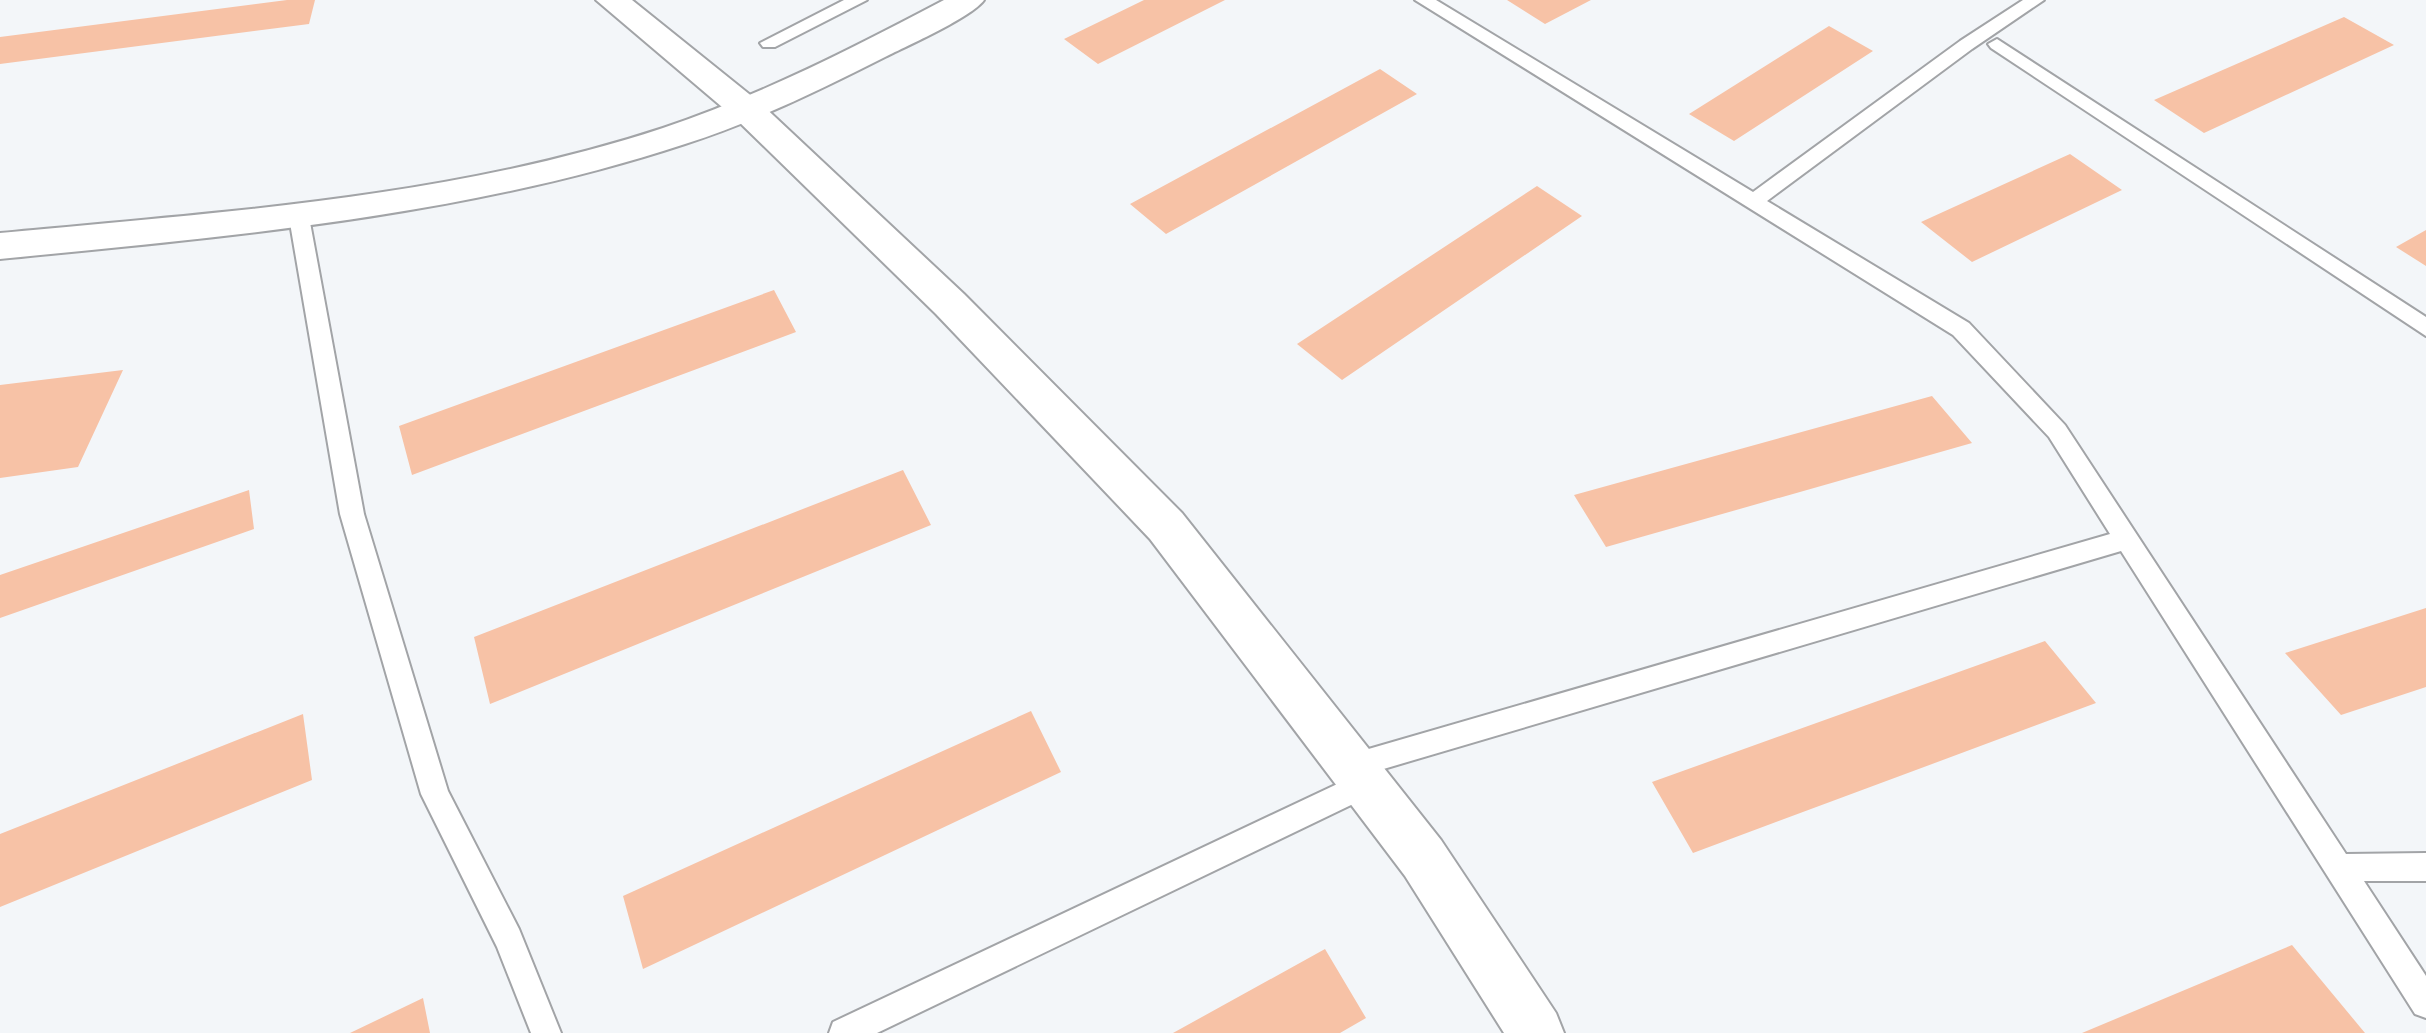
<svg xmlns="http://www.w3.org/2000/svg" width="2426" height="1033" font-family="Georgia,serif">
  <rect width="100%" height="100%" fill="#f3f6f9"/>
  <path fill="#f7c2a6" d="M 287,0 L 315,0 L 309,24 L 0,64 L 0,37 Z
    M 1144,0 L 1225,0 L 1098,64 L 1064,39 Z
    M 1507,0 L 1591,0 L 1545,24 Z
    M 2344,17 L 2394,45 L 2204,133 L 2154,100 Z
    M 1829,26 L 1873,51 L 1734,141 L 1689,114 Z
    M 1380,69 L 1417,94 L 1166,234 L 1130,204 Z
    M 2070,154 L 2122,190 L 1972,262 L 1921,222 Z
    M 1537,186 L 1582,216 L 1342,380 L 1297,344 Z
    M 2426,230 L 2426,266 L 2396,247 Z
    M 774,290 L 796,332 L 412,475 L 399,426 Z
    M 123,370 L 78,467 L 0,478 L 0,385 Z
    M 1932,396 L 1972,443 L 1606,547 L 1574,495 Z
    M 903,470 L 931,525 L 490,704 L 474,637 Z
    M 249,490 L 254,529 L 0,618 L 0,575 Z
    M 2426,608 L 2426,687 L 2341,715 L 2285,653 Z
    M 2045,641 L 2096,703 L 1693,853 L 1652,782 Z
    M 1031,711 L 1061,772 L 643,969 L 623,896 Z
    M 303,714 L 312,780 L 0,907 L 0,834 Z
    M 2292,945 L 2365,1033 L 2082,1033 Z
    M 1325,949 L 1366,1018 L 1340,1033 L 1173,1033 Z
    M 423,998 L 430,1033 L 350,1033 Z"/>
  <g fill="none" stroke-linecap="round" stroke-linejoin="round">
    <g stroke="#a2a4a7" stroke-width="4">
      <path id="service" d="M 844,0 L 867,0 L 775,47 L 763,47 L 760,43 Z
        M 1415,0 L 1436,0 L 1753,192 L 1960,41 L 2023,0 L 2044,0 L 1972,49 L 1767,201 L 1969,323 L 2065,425 L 2346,854 L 2426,853 L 2426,881 L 2364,881 L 2426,976 L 2426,1018 L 2415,1014 L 2121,551 L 1370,773 L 1376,775 L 1380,784 L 1376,793 L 877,1033 L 829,1033 L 833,1022 L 1350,778 L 1341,775 L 1337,766 L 1341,757 L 2110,534 L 2049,437 L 1953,335 Z
        M 1997,39 L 2426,317 L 2426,336 L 1991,48 L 1988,44 Z
        M 299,210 L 309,217 L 364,514 L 448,791 L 519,929 L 561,1033 L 531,1033 L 497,947 L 421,794 L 340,514 L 289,217 Z"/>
    </g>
    <g stroke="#a2a4a7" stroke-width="4">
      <path id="minor" d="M 596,0 L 632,0 L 759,102 L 964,294 L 1182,513 L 1441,840 L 1556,1013 L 1564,1033 L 1504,1033 L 1405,876 L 1150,539 L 936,314 L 735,118 Z"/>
    </g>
    <g stroke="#a2a4a7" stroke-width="4">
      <path id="tertiary" d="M 944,0 L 984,0 C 972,17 907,46 885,57 C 820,90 754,122 685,144 C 464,217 230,236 0,259 L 0,233 C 221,212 451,198 663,128 C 761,95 853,48 944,0 Z"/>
    </g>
    <use href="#service" fill="#fff" fill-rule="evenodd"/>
    <use href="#minor" fill="#fff" fill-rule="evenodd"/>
    <use href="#tertiary" fill="#fff" fill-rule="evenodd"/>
  </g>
</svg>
